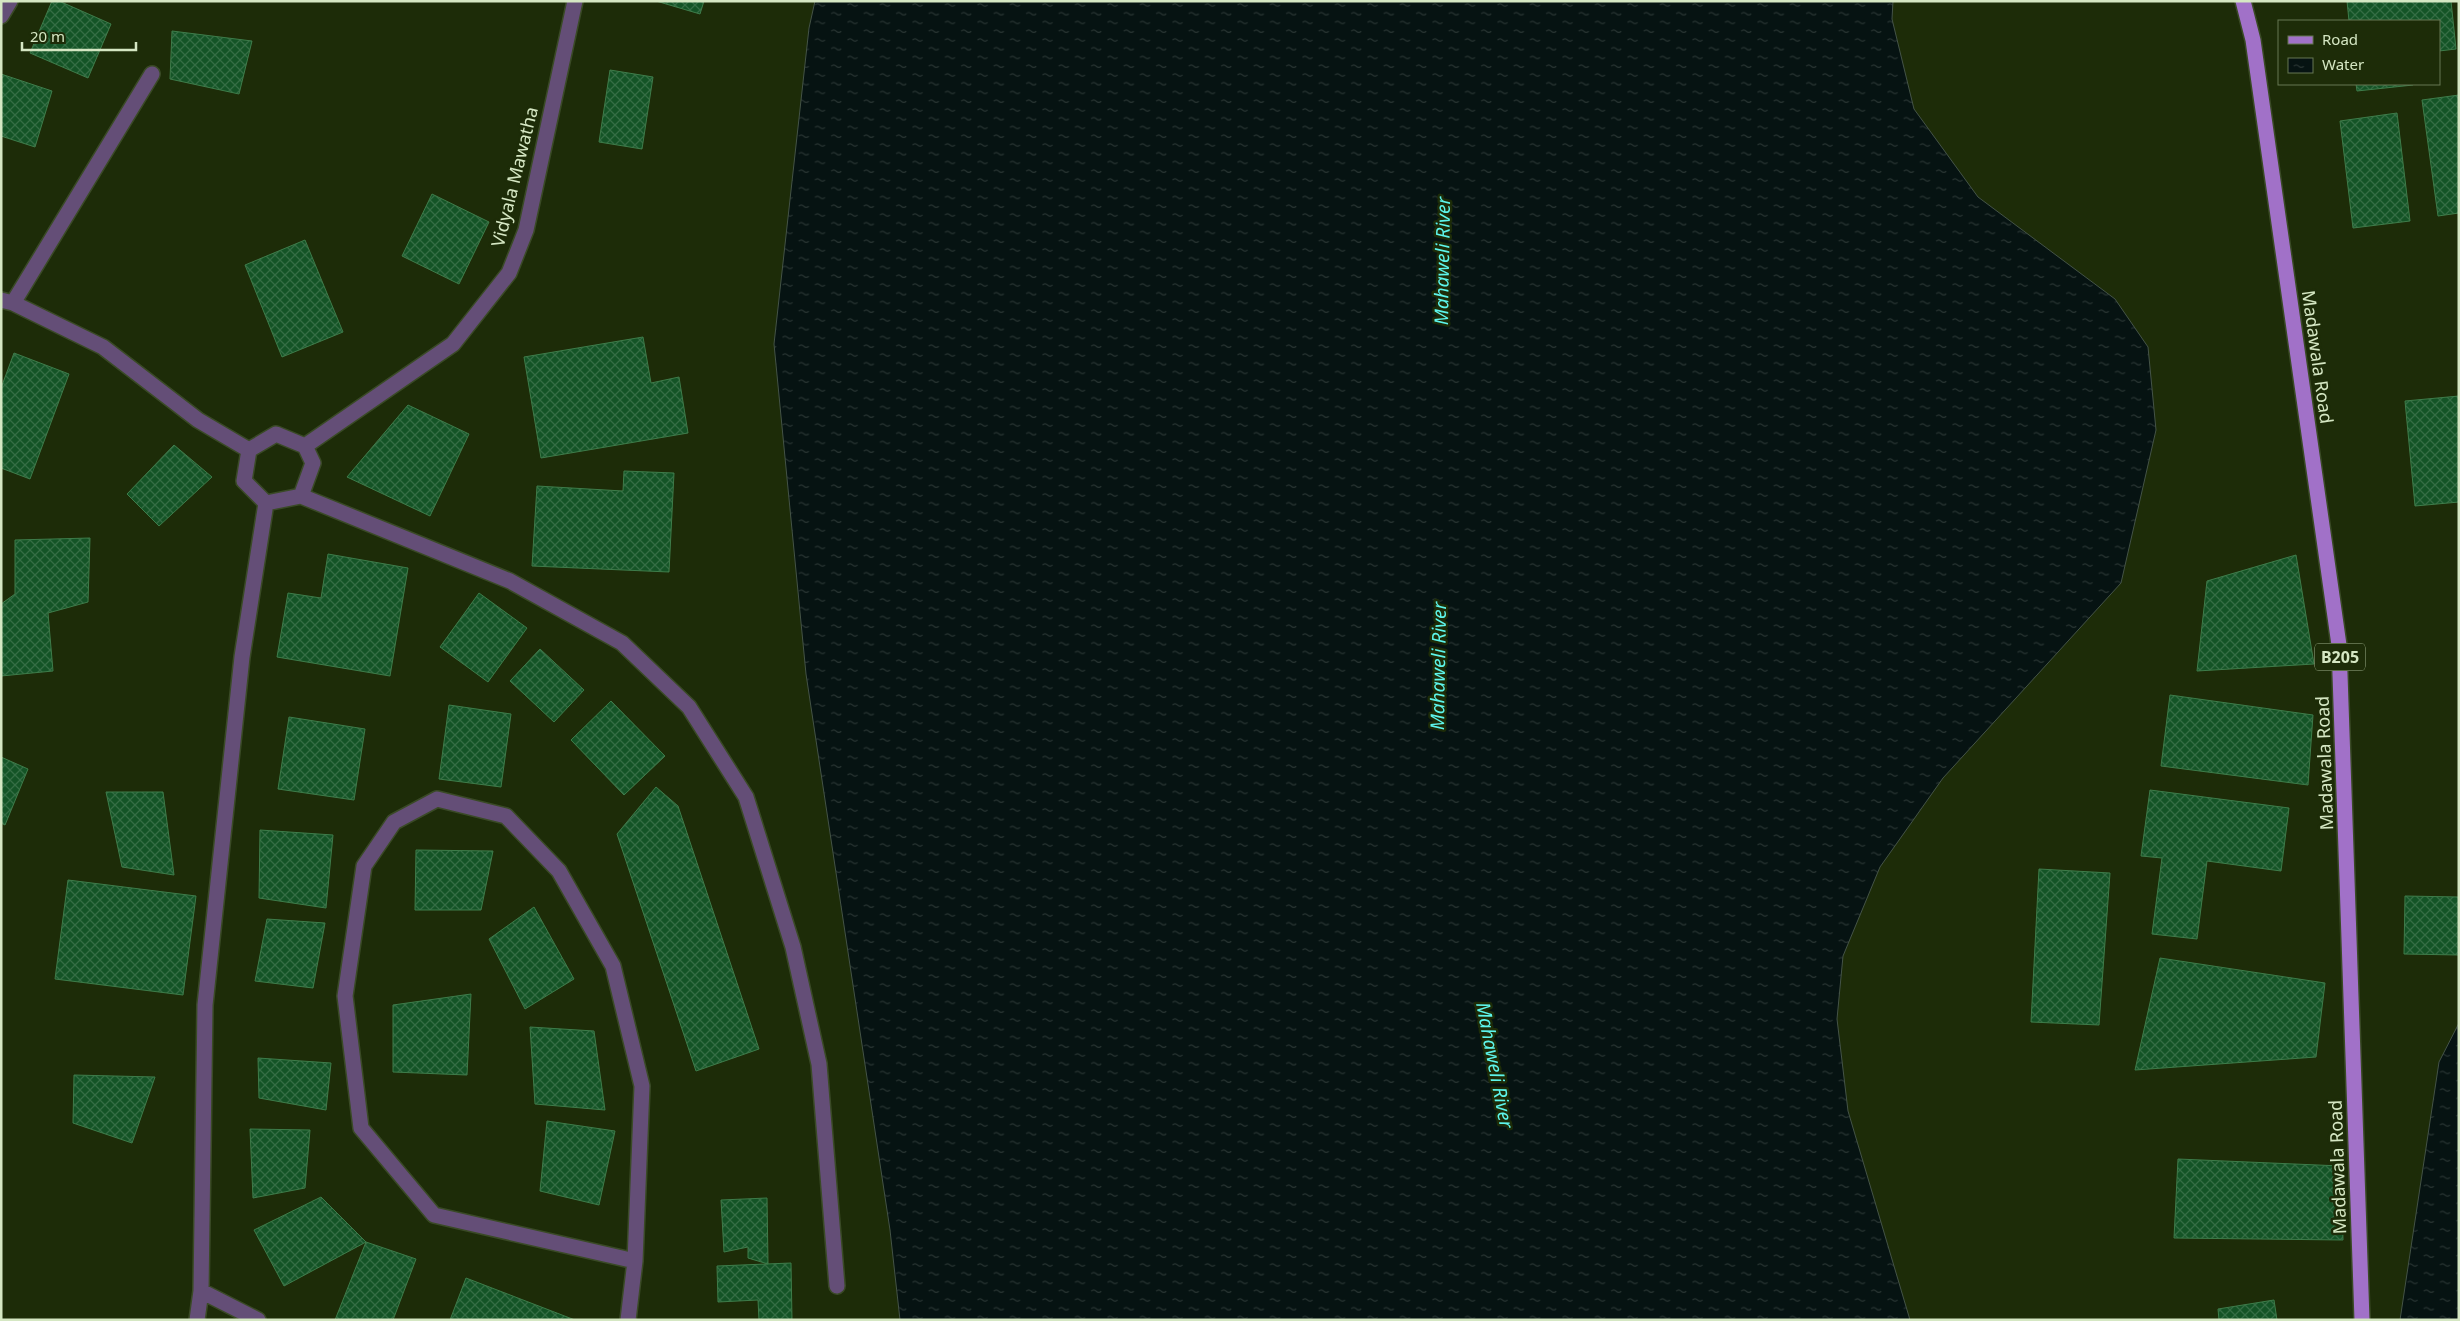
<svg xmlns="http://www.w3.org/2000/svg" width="2460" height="1321" font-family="'Noto Sans',sans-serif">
  <defs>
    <pattern id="water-ripples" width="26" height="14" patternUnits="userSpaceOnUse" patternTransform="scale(1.25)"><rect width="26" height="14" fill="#061312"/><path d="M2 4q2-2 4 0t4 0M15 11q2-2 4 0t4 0" fill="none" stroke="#293533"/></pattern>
    <pattern id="building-cross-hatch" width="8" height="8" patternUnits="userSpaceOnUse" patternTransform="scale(1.25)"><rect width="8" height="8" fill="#145426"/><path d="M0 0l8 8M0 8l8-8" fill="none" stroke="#356d44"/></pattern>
  </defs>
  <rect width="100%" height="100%" fill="#1d2c08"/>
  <path fill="url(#water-ripples)" stroke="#445347" d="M 815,1 L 1893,1 L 1892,19 L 1914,109 L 1978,197 L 2115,299 L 2148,347 L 2156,430 L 2121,583 L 1943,778 L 1880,867 L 1843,956 L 1837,1019 L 1848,1111 L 1910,1320 L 900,1320 L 890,1230 L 806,674 L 774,344 L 809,28 Z
    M 2459,1023 L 2459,1320 L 2400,1320 L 2439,1062 Z"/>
  <path fill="url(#building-cross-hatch)" stroke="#3e7c4a" d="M 52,1 L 59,1 L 111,24 L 88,78 L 30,53 Z
    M 656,1 L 704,1 L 700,14 Z
    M 2347,1 L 2451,1 L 2456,49 L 2439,51 L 2439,21 L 2349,21 Z
    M 172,31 L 252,41 L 239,94 L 170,79 Z
    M 610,70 L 653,77 L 642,149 L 599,142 Z
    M 1,74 L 52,91 L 35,147 L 1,136 Z
    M 2356,84 L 2413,84 L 2413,85 L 2357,91 Z
    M 2459,95 L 2459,213 L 2438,216 L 2422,100 Z
    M 2397,113 L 2410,221 L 2353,228 L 2340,121 Z
    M 432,194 L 489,222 L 459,284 L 402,256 Z
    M 305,240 L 343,332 L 282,357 L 245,265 Z
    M 643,337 L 651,383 L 679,377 L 688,433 L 541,458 L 524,357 Z
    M 14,353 L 69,374 L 30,479 L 1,468 L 1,388 Z
    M 2459,396 L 2459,502 L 2415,506 L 2405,401 Z
    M 408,405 L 469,434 L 430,516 L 347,477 Z
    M 174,445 L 212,477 L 159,526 L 127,494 Z
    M 624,471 L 674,473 L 669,572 L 532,566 L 537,486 L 623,491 Z
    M 90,538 L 88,602 L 48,613 L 53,671 L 1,676 L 1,604 L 15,594 L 15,540 Z
    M 328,554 L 408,568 L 390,676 L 277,657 L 288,593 L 321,598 Z
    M 2296,555 L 2314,664 L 2197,671 L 2207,581 Z
    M 479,593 L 527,628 L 488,682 L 440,647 Z
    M 540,649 L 584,690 L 554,722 L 510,681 Z
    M 2170,695 L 2313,715 L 2308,785 L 2161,766 Z
    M 611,701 L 665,756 L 624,795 L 571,740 Z
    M 449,705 L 511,714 L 501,787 L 439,779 Z
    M 289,717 L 365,729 L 354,800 L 278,789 Z
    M 1,757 L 28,769 L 5,825 L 1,823 Z
    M 656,787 L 678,806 L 759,1049 L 696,1071 L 617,834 Z
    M 2150,790 L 2289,808 L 2281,871 L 2207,861 L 2197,939 L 2152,934 L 2162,858 L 2141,856 Z
    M 106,792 L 163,792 L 174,875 L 122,867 Z
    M 260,830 L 333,835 L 326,908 L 259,898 Z
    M 416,850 L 493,851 L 481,910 L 415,910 Z
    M 2039,869 L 2110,873 L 2099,1025 L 2031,1022 Z
    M 68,880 L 196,896 L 183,995 L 55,979 Z
    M 2405,896 L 2459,897 L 2459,955 L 2404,954 Z
    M 534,907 L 574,979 L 525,1009 L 489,939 Z
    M 267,919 L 325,923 L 313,988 L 255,981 Z
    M 2160,958 L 2325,983 L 2316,1057 L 2135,1070 Z
    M 471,994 L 467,1075 L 393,1072 L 393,1005 Z
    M 530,1027 L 594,1031 L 605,1110 L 535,1104 Z
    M 258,1058 L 331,1063 L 326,1110 L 259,1098 Z
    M 74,1075 L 155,1077 L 132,1143 L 73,1123 Z
    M 547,1121 L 615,1131 L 599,1205 L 540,1191 Z
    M 250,1129 L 310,1130 L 305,1188 L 253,1198 Z
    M 2178,1159 L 2341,1166 L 2343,1240 L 2174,1238 Z
    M 321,1197 L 366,1242 L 284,1286 L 254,1230 Z
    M 767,1198 L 768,1264 L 748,1258 L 748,1247 L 724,1252 L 721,1200 Z
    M 366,1242 L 416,1259 L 393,1320 L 335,1320 Z
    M 791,1263 L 792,1320 L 759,1320 L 758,1300 L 718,1302 L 717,1266 Z
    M 466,1278 L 575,1320 L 450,1320 Z
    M 2274,1300 L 2277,1320 L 2219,1320 L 2218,1309 Z"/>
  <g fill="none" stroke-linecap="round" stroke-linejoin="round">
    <g stroke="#3a4a26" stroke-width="18">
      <path id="minor" d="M 1,16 L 10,1
        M 1,300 L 13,303 L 103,347 L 198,420 L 249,450
        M 13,303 L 152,74
        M 276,434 L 305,446 L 313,463 L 301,496 L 266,503 L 244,481 L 249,450 Z
        M 305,446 L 453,344 L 509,273 L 526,230 L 575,1
        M 301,496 L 510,581 L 622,643 L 689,707 L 746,797 L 793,947 L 819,1064 L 837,1286
        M 201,1291 L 258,1320
        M 197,1320 L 201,1291 L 205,1005 L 242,657 L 266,503
        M 628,1320 L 635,1261 L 642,1086 L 613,966 L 559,871 L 506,816 L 437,799 L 394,822 L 364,866 L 345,996 L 361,1128 L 434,1215 L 635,1261"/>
    </g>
    <g stroke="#3a4a26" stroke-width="18">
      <path id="major" d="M 2243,1 L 2253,40 L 2339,645 L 2362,1320"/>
    </g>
    <use href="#minor" stroke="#644e77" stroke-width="15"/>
    <use href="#major" stroke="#a171c8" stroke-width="15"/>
  </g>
  <g text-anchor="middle" stroke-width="5" stroke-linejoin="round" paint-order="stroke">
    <rect fill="#1d2c08" stroke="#9eaf8b" stroke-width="1" x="2315" y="643.5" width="50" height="27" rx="4"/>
    <g font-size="16" font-weight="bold" fill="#d5e7c3">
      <text x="2340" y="663">B205</text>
    </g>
    <g font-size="18" fill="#d5e7c3" stroke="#1d2c08">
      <text transform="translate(515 177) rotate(-76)" y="6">Vidyala Mawatha</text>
      <text transform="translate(2317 357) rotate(82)" y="6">Madawala Road</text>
      <text transform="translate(2325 763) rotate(-92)" y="6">Madawala Road</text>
      <text transform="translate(2338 1167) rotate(-92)" y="6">Madawala Road</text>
    </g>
    <g font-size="19" font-style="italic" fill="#5df5eb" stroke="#1d2c08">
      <text transform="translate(1442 261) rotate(-89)" y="7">Mahaweli River</text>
      <text transform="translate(1438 666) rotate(-89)" y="7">Mahaweli River</text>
      <text transform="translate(1495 1065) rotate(79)" y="7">Mahaweli River</text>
    </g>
  </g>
  <rect width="2460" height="1321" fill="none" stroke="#d5e7c3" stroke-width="5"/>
  <rect x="2278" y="20" width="162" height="65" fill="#1d2c08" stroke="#677753"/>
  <rect x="2288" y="36" width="25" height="8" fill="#a171c8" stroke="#677753"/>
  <text x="2322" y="45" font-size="15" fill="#d5e7c3">Road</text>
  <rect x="2288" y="58" width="25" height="15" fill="url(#water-ripples)" stroke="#677753"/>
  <text x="2322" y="70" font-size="15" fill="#d5e7c3">Water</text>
  <path d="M22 42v8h114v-8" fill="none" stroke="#d5e7c3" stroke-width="2.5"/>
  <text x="30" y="42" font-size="15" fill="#d5e7c3" stroke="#1d2c08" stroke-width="4" paint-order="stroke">20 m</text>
</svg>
